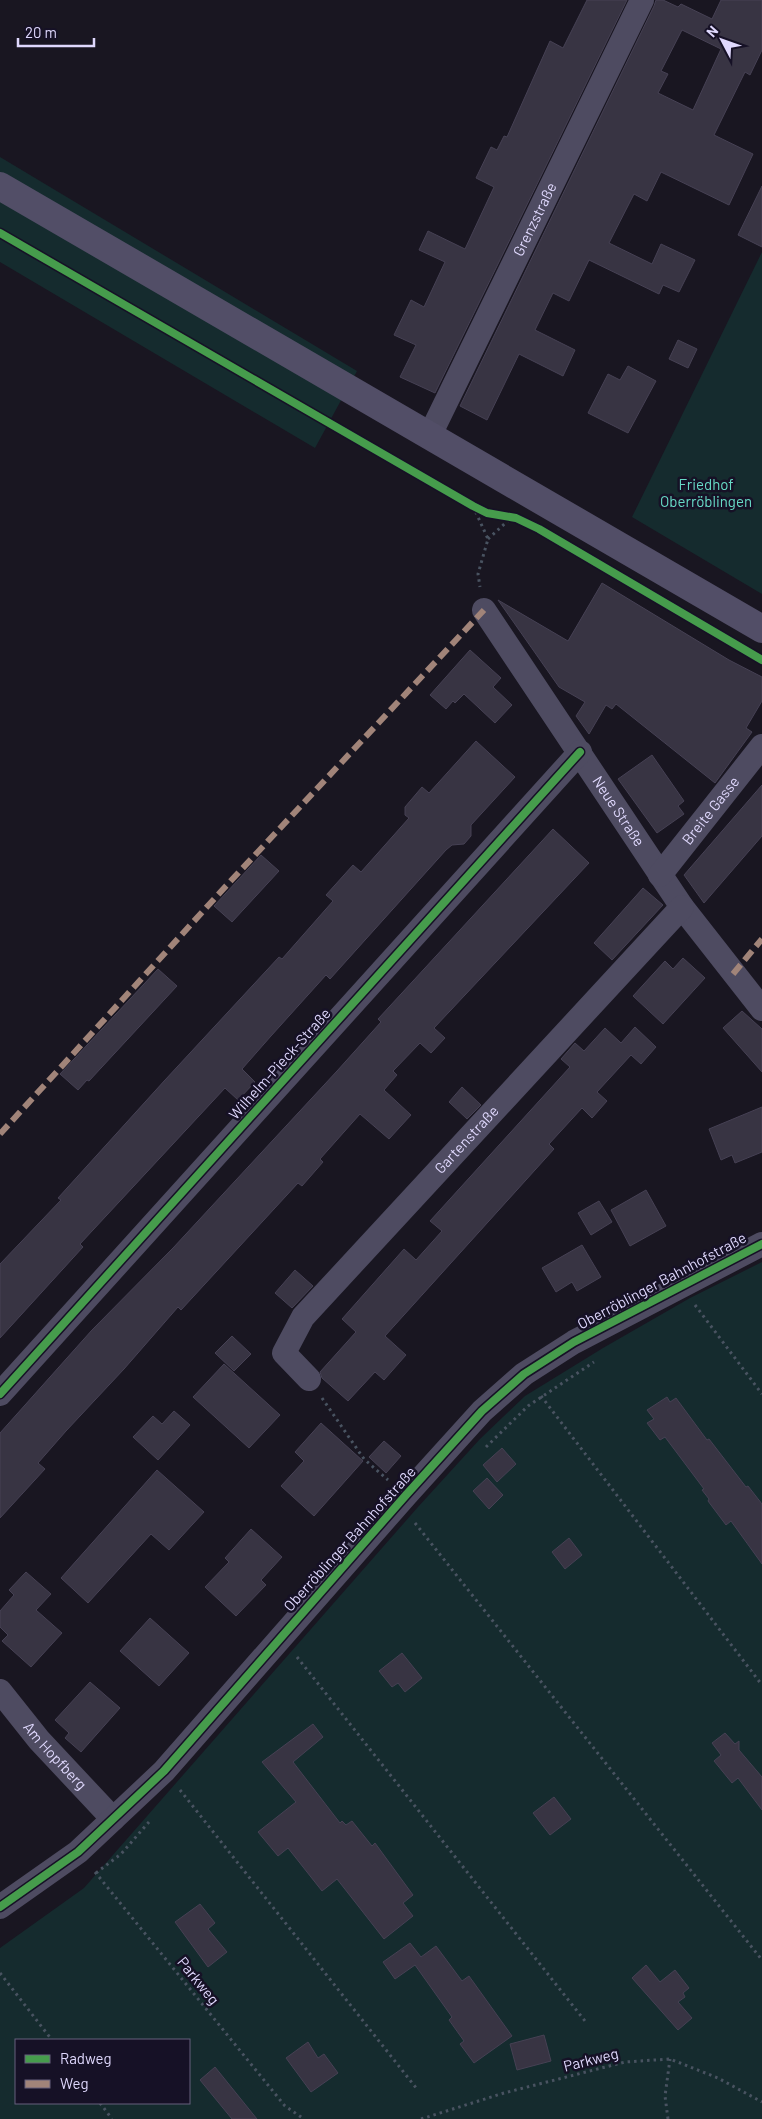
<svg xmlns="http://www.w3.org/2000/svg" width="762" height="2119" font-family="Barlow,sans-serif">
  <rect width="100%" height="100%" fill="#191621"/>
  <path fill="#152b2e" fill-rule="evenodd" d="M 0,157 L 357,371 L 315,448 L 0,262 Z
    M 762,252 L 762,594 L 632,517 Z
    M 762,1262 L 762,2119 L 0,2119 L 0,1948 L 84,1888 L 418,1507 L 480,1439 L 525,1396 L 603,1348 L 690,1298 ZM 16,2040 L 189,2040 L 189,2103 L 16,2103 Z"/>
  <path fill="#383443" stroke="#464154" fill-rule="evenodd" d="M 587,0 L 627,0 L 435,393 L 400,377 L 416,345 L 394,335 L 411,300 L 424,307 L 445,262 L 419,250 L 428,231 L 465,249 L 494,187 L 476,178 L 491,147 L 497,150 L 504,136 L 507,137 L 550,41 L 563,48 Z
    M 656,0 L 663,0 L 678,7 L 681,4 L 712,19 L 721,0 L 762,0 L 762,50 L 750,75 L 745,72 L 714,135 L 753,154 L 729,205 L 661,172 L 647,201 L 634,194 L 609,243 L 652,264 L 661,244 L 695,260 L 679,292 L 663,285 L 659,294 L 589,260 L 569,301 L 553,293 L 535,330 L 575,350 L 563,376 L 519,354 L 487,420 L 460,406 L 654,6 ZM 682,30 L 721,49 L 693,110 L 658,93 L 668,74 L 661,71 Z
    M 762,186 L 762,247 L 738,235 Z
    M 678,340 L 697,349 L 688,368 L 669,359 Z
    M 628,366 L 656,381 L 628,433 L 588,413 L 608,374 L 620,380 Z
    M 602,583 L 729,660 L 762,677 L 762,701 L 746,728 L 752,732 L 715,783 L 616,704 L 612,709 L 606,705 L 589,734 L 576,716 L 585,702 L 559,687 L 498,600 L 568,641 Z
    M 470,650 L 501,678 L 493,687 L 512,705 L 495,723 L 464,694 L 455,703 L 453,701 L 446,709 L 430,695 Z
    M 476,741 L 515,777 L 471,825 L 471,836 L 464,844 L 452,845 L 446,850 L 330,979 L 326,975 L 271,1036 L 242,1069 L 255,1082 L 238,1100 L 225,1088 L 80,1244 L 83,1247 L 0,1338 L 0,1264 L 61,1200 L 58,1198 L 165,1080 L 279,957 L 282,959 L 333,901 L 326,895 L 353,865 L 361,872 L 409,818 L 405,815 L 405,807 L 422,787 L 429,793 Z
    M 652,755 L 684,801 L 678,806 L 684,814 L 657,833 L 618,779 Z
    M 762,785 L 762,836 L 704,903 L 684,875 Z
    M 553,829 L 589,863 L 434,1028 L 445,1038 L 431,1053 L 420,1043 L 393,1071 L 397,1075 L 384,1090 L 411,1115 L 389,1139 L 360,1114 L 320,1159 L 323,1162 L 302,1186 L 298,1183 L 181,1310 L 178,1307 L 124,1369 L 66,1431 L 38,1463 L 45,1469 L 0,1518 L 0,1433 L 92,1330 L 173,1248 L 337,1071 L 381,1022 L 378,1019 Z
    M 261,855 L 279,871 L 232,922 L 214,906 Z
    M 643,888 L 663,905 L 612,960 L 594,943 Z
    M 683,958 L 705,978 L 663,1024 L 633,996 L 665,961 L 673,969 Z
    M 158,969 L 177,986 L 89,1081 L 87,1080 L 78,1090 L 60,1074 Z
    M 742,1011 L 762,1029 L 762,1072 L 723,1028 Z
    M 635,1027 L 656,1047 L 641,1064 L 631,1055 L 597,1092 L 607,1101 L 592,1118 L 582,1108 L 549,1144 L 554,1149 L 385,1336 L 406,1355 L 384,1380 L 375,1372 L 348,1401 L 322,1378 L 320,1372 L 356,1332 L 342,1319 L 404,1249 L 416,1260 L 442,1231 L 430,1221 L 570,1067 L 561,1059 L 575,1043 L 584,1051 L 605,1028 L 621,1043 Z
    M 462,1087 L 481,1105 L 467,1119 L 449,1102 Z
    M 762,1107 L 762,1152 L 735,1163 L 732,1155 L 721,1160 L 709,1129 Z
    M 646,1190 L 666,1226 L 630,1246 L 611,1210 Z
    M 599,1201 L 612,1222 L 591,1235 L 578,1213 Z
    M 582,1245 L 601,1277 L 577,1291 L 572,1282 L 556,1292 L 542,1268 Z
    M 295,1270 L 313,1286 L 292,1308 L 275,1293 Z
    M 232,1336 L 251,1354 L 234,1371 L 215,1353 Z
    M 224,1364 L 280,1415 L 249,1448 L 193,1397 Z
    M 667,1397 L 670,1402 L 676,1398 L 707,1440 L 709,1439 L 746,1487 L 748,1486 L 762,1504 L 762,1564 L 731,1521 L 726,1525 L 708,1501 L 709,1499 L 702,1490 L 704,1489 L 665,1437 L 660,1440 L 647,1423 L 654,1419 L 647,1410 Z
    M 174,1411 L 190,1425 L 158,1460 L 133,1437 L 153,1416 L 162,1424 Z
    M 321,1423 L 363,1461 L 314,1516 L 281,1486 L 304,1461 L 295,1452 Z
    M 384,1441 L 401,1456 L 386,1473 L 369,1457 Z
    M 502,1448 L 516,1464 L 497,1482 L 483,1465 Z
    M 157,1470 L 204,1512 L 169,1550 L 151,1534 L 88,1603 L 61,1578 Z
    M 487,1478 L 503,1495 L 489,1509 L 473,1491 Z
    M 251,1529 L 282,1557 L 261,1580 L 266,1585 L 236,1616 L 205,1587 L 229,1562 L 225,1558 Z
    M 569,1538 L 582,1555 L 565,1569 L 552,1552 Z
    M 26,1572 L 51,1594 L 36,1610 L 62,1633 L 31,1667 L 2,1641 L 8,1635 L 0,1627 L 0,1611 L 14,1595 L 9,1590 Z
    M 150,1618 L 189,1653 L 159,1686 L 120,1651 Z
    M 402,1653 L 422,1678 L 405,1692 L 398,1683 L 392,1687 L 379,1671 Z
    M 90,1682 L 120,1708 L 81,1752 L 65,1738 L 69,1733 L 55,1720 Z
    M 313,1724 L 323,1737 L 293,1762 L 340,1823 L 342,1821 L 346,1825 L 352,1821 L 372,1846 L 375,1843 L 413,1895 L 403,1903 L 413,1916 L 384,1939 L 337,1879 L 322,1891 L 288,1848 L 278,1856 L 258,1832 L 296,1802 L 262,1762 Z
    M 725,1733 L 735,1744 L 739,1741 L 739,1750 L 762,1777 L 762,1810 L 738,1778 L 732,1783 L 714,1761 L 721,1755 L 712,1743 Z
    M 554,1797 L 571,1819 L 550,1835 L 533,1813 Z
    M 200,1904 L 215,1923 L 208,1929 L 227,1952 L 208,1967 L 175,1922 Z
    M 410,1943 L 421,1957 L 436,1946 L 462,1981 L 469,1976 L 512,2036 L 474,2063 L 460,2044 L 464,2041 L 449,2020 L 452,2017 L 415,1965 L 395,1979 L 383,1962 Z
    M 646,1965 L 660,1982 L 675,1970 L 689,1988 L 683,1993 L 685,1997 L 678,2002 L 692,2018 L 678,2030 L 632,1978 Z
    M 544,2035 L 551,2061 L 517,2070 L 510,2044 Z
    M 308,2042 L 318,2058 L 324,2054 L 338,2073 L 311,2092 L 286,2058 Z
    M 215,2067 L 257,2119 L 232,2119 L 200,2080 Z"/>
  <g fill="none" stroke-linecap="round" stroke-linejoin="round">
    <path stroke="#495361" stroke-width="3" stroke-dasharray="2.5 4" stroke-linecap="butt" d="M 473,506 L 488,539 L 478,574 L 480,587
      M 488,539 L 512,517
      M 695,1305 L 762,1394
      M 541,1396 L 762,1685
      M 322,1398 L 364,1459 L 388,1480
      M 486,1447 L 528,1406 L 594,1362
      M 415,1523 L 762,1960
      M 297,1657 L 585,2021
      M 180,1790 L 417,2089
      M 95,1872 L 285,2106 L 304,2119
      M 96,1873 L 121,1854 L 149,1822
      M 0,1973 L 52,2040
      M 100,2103 L 112,2119
      M 421,2119 L 504,2093 L 625,2062 L 670,2059 L 718,2078 L 762,2102
      M 668,2119 L 665,2096 L 670,2059"/>
    <g stroke="#4e4b61" stroke-width="24">
      <path id="s1" d="M 429,437 L 642,0"/>
      <path id="s2" d="M 484,610 L 682,907 L 762,1009"/>
      <path id="s3" d="M 660,875 L 762,746"/>
      <path id="s4" d="M 309,1379 L 284,1353 L 303,1317 L 682,907"/>
      <path d="M 0,1394 L 580,752"/>
      <path id="s5" d="M 0,1691 L 39,1740 L 113,1819"/>
      <path d="M 0,1907 L 78,1852 L 164,1771 L 406,1495 L 482,1411 L 524,1374 L 574,1342 L 762,1244"/>
    </g>
    <path stroke="#524e67" stroke-width="28" d="M 0,186 L 762,629"/>
    <path stroke="#a18479" stroke-width="6" stroke-dasharray="12 6" stroke-linecap="butt" d="M 733,974 L 762,939
      M 0,1134 L 226,886 L 484,610"/>
    <g stroke="#161126" stroke-width="11">
      <path id="cycleway" d="M 0,233 L 473,506 L 487,513 L 516,518 L 539,529 L 762,660
        M 0,1394 L 580,752
        M 0,1907 L 78,1852 L 164,1771 L 406,1495 L 482,1411 L 524,1374 L 574,1342 L 762,1244"/>
    </g>
    <use href="#cycleway" stroke="#469c4c" stroke-width="8"/>
  </g>
  <g text-anchor="middle" stroke-width="5" stroke-linejoin="round" paint-order="stroke">
    <g font-size="15" fill="#dfd8fd" stroke="#161126">
      <text dy="5" stroke="none"><textPath href="#s1" startOffset="242">Grenzstraße</textPath></text>
      <text dy="5" stroke="none"><textPath href="#s3" startOffset="82">Breite Gasse</textPath></text>
      <text dy="5" stroke="none"><textPath href="#s2" startOffset="242">Neue Straße</textPath></text>
      <text transform="translate(280 1064) rotate(-48)" y="5">Wilhelm-Pieck-Straße</text>
      <text dy="5" stroke="none"><textPath href="#s4" startOffset="318">Gartenstraße</textPath></text>
      <text transform="translate(662 1281) rotate(-28)" y="5">Oberröblinger Bahnhofstraße</text>
      <text transform="translate(350 1539) rotate(-48)" y="5">Oberröblinger Bahnhofstraße</text>
      <text dy="5" stroke="none"><textPath href="#s5" startOffset="85">Am Hopfberg</textPath></text>
      <text transform="translate(198 1981) rotate(51)" y="5">Parkweg</text>
      <text transform="translate(591 2060) rotate(-14)" y="5">Parkweg</text>
    </g>
    <g font-size="15" fill="#67dac6" stroke="#161126">
      <text x="706" y="490">Friedhof<tspan x="706" dy="17">Oberröblingen</tspan></text>
    </g>
  </g>
  <rect x="15" y="2039" width="175" height="65" fill="#161126" stroke="#66617c"/>
  <rect x="25" y="2055" width="25" height="8" fill="#469c4c" stroke="#66617c"/>
  <text x="60" y="2064" font-size="15" fill="#dfd8fd">Radweg</text>
  <rect x="25" y="2080" width="25" height="8" fill="#a18479" stroke="#66617c"/>
  <text x="60" y="2089" font-size="15" fill="#dfd8fd">Weg</text>
  <g transform="translate(722 40) rotate(311)" stroke="#161126" stroke-width="4" paint-order="stroke">
  <path d="M0-4L9 19L0 12L-9 19Z" fill="#dfd8fd"/>
  <text y="-8" font-size="14" font-weight="bold" text-anchor="middle" fill="#dfd8fd">N</text>
  </g>
  <path d="M18 38v8h76v-8" fill="none" stroke="#dfd8fd" stroke-width="2.5"/>
  <text x="25" y="38" font-size="15" fill="#dfd8fd" stroke="#161126" stroke-width="4" paint-order="stroke">20 m</text>
</svg>
